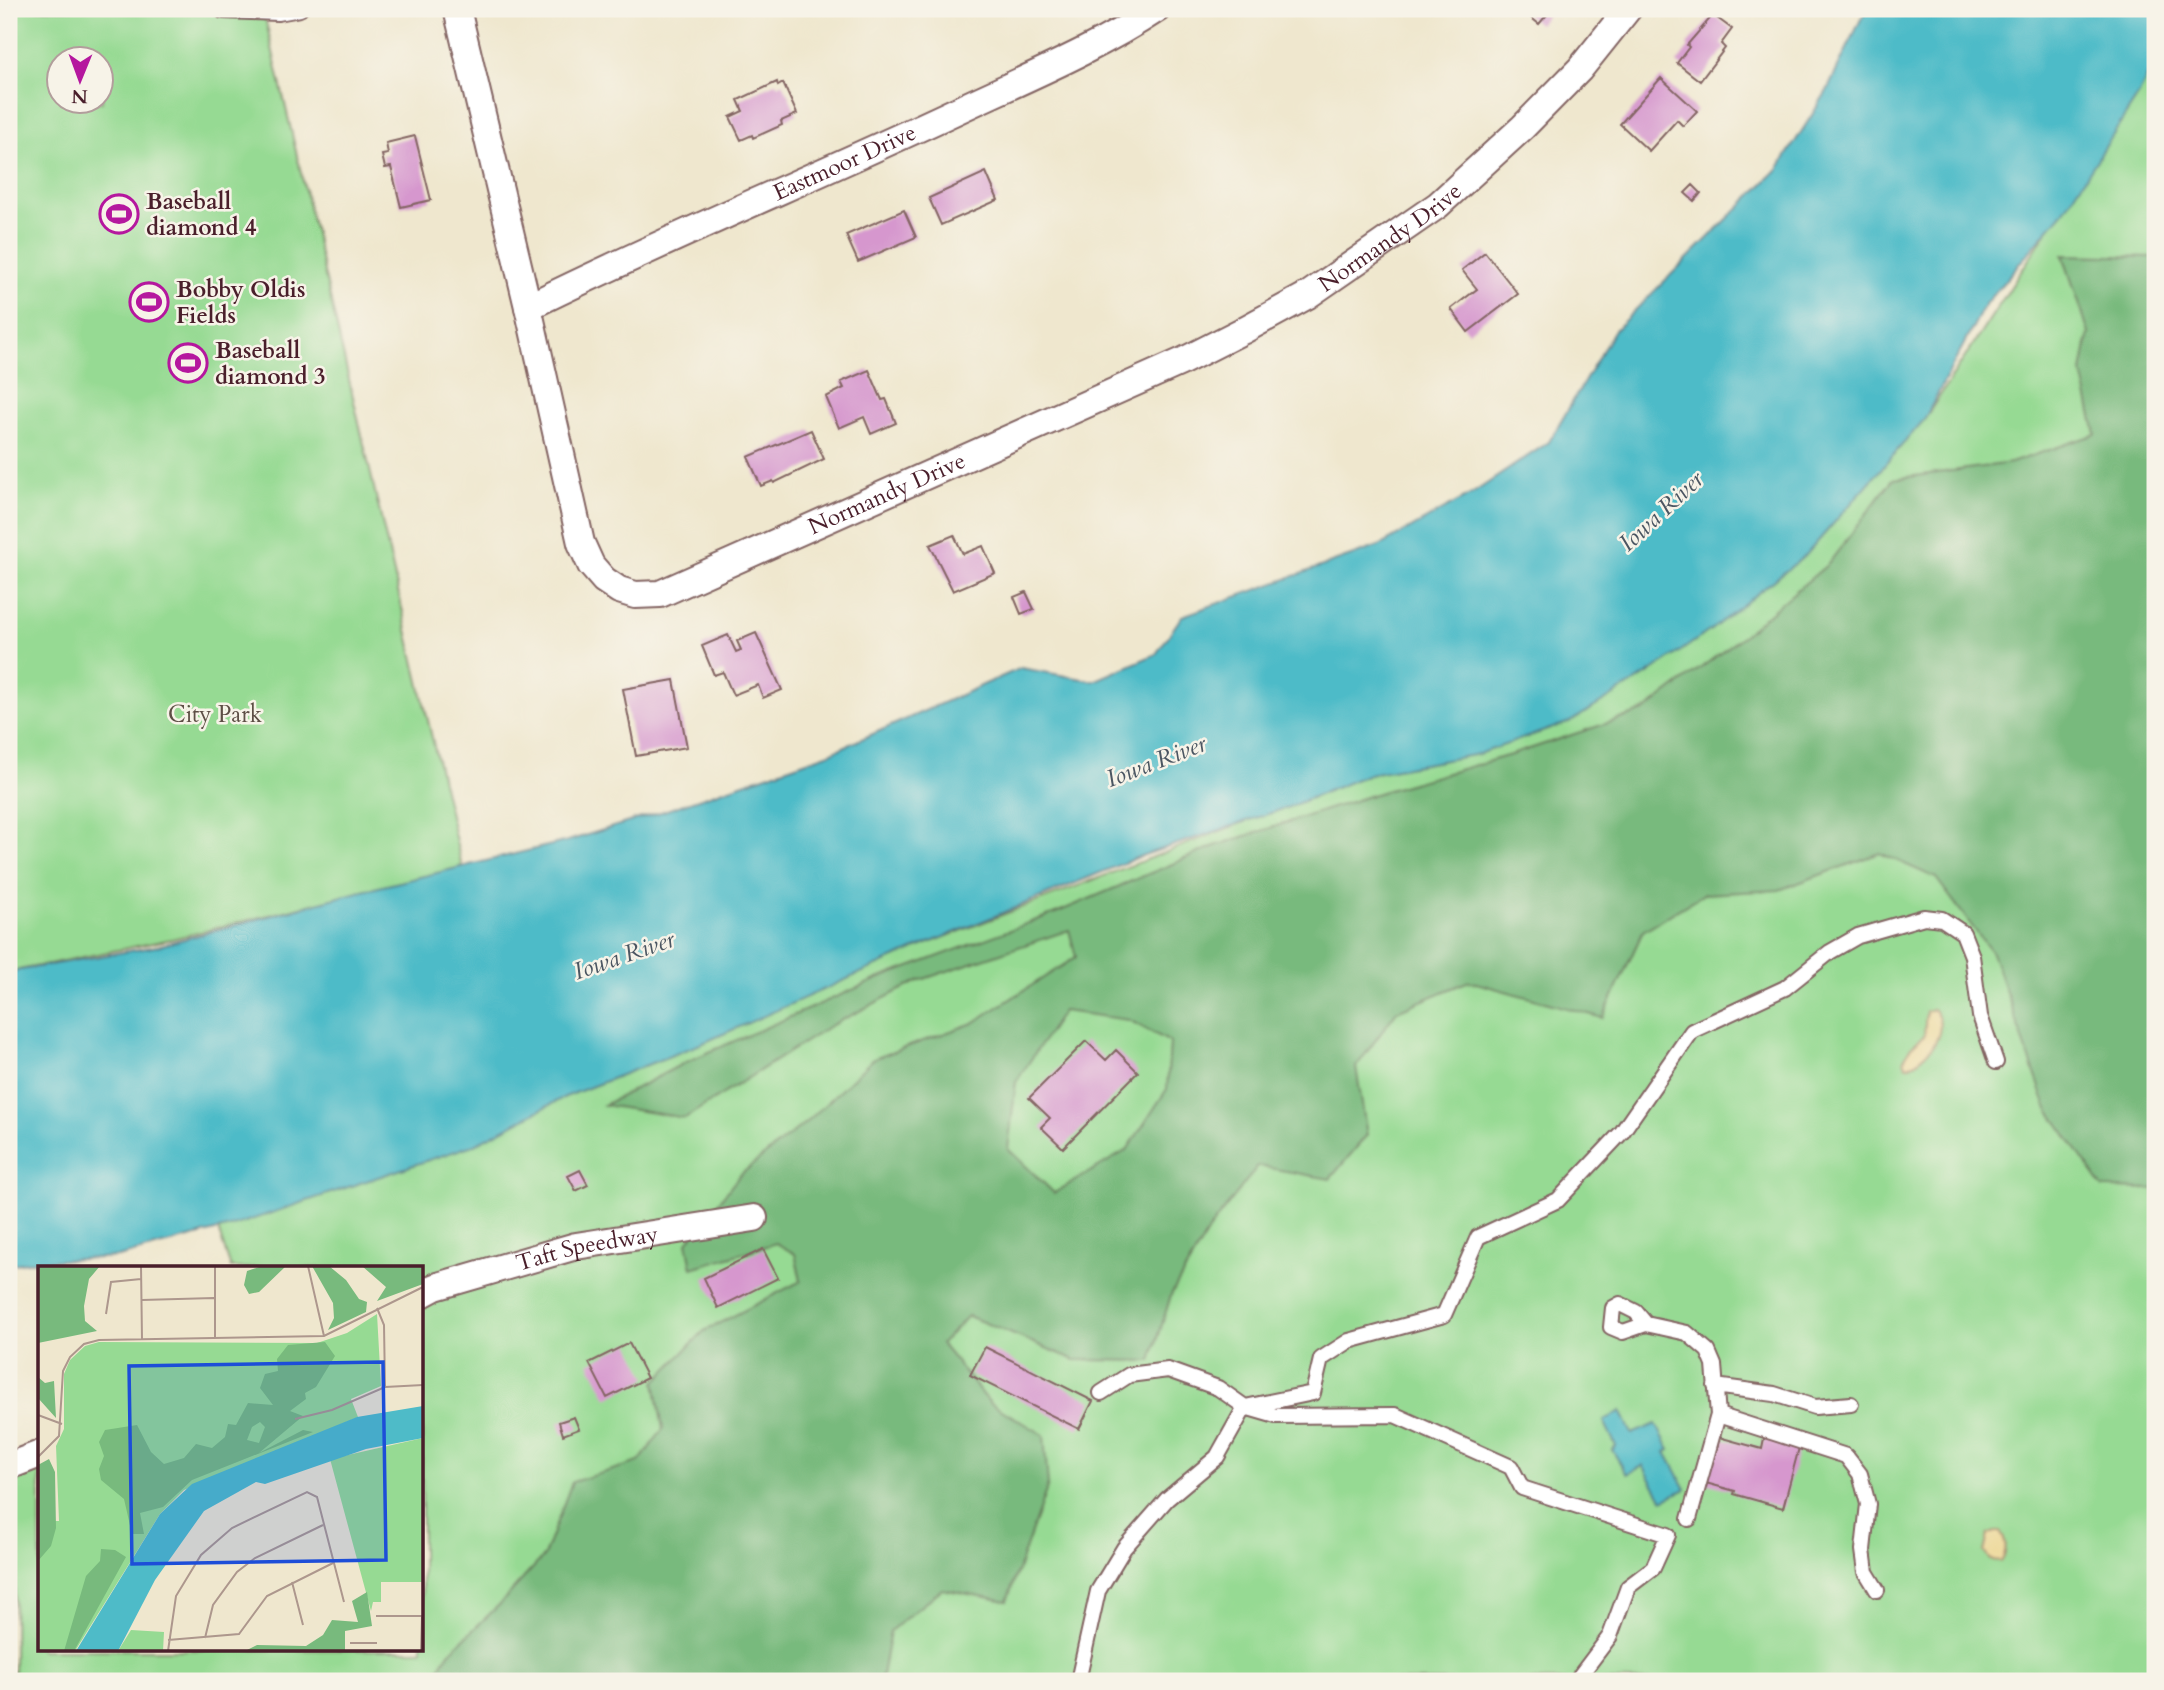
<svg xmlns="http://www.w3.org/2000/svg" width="2164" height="1690" font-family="Cardo,serif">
  <rect width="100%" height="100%" fill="#f7f3e8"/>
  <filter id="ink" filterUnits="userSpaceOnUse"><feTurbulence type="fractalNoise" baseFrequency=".0143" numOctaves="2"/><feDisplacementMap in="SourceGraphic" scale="14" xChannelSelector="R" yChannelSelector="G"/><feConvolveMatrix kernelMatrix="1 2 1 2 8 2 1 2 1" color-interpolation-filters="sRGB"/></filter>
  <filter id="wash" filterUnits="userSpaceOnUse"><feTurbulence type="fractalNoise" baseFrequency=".00686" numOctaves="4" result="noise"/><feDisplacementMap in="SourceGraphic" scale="28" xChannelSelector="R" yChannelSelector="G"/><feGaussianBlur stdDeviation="1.57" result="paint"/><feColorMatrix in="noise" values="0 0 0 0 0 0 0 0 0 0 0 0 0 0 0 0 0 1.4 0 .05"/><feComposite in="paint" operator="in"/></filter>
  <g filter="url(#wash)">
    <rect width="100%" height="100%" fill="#efe7ce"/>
    <path fill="#96da93" stroke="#707c5f" stroke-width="2" fill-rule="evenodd" d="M 9,9 L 263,9 L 462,867 L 172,939 L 9,972 ZM 60,60 L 102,60 L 102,102 L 60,102 Z
      M 2155,66 L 2155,1681 L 14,1681 L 15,1481 L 40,1471 L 40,1650 L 422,1650 L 422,1268 L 231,1268 L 214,1218 L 1369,774 L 1924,420 Z"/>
    <path fill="#78ba7d" stroke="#616c54" stroke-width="2" fill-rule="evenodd" d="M 2063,255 L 2155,257 L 2155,1189 L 2103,1188 L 2047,1107 L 1992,953 L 1936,878 L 1880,853 L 1779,890 L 1704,894 L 1643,931 L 1603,1018 L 1469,981 L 1397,1011 L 1356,1067 L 1367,1135 L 1330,1179 L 1258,1166 L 1210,1228 L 1171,1295 L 1151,1361 L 1075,1360 L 968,1316 L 941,1344 L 990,1403 L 1044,1435 L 1048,1485 L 1007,1601 L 942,1589 L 890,1631 L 881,1681 L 431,1681 L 449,1653 L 499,1605 L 544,1556 L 572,1482 L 639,1462 L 663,1429 L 655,1382 L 704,1331 L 801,1281 L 795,1254 L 776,1243 L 692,1268 L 687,1242 L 740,1175 L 811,1118 L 873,1059 L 973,1023 L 1076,957 L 1069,930 L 918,981 L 830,1026 L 685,1118 L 604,1105 L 686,1062 L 880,978 L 1058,912 L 1215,846 L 1381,792 L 1514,754 L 1644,711 L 1740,638 L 1828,564 L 1893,479 L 2011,463 L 2096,434 L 2082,373 L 2089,333 ZM 1063,1011 L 1129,1020 L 1170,1042 L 1167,1089 L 1127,1150 L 1054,1193 L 1008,1149 L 1016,1082 Z"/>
    <path fill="#eeda9e" stroke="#9c7c64" stroke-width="2" d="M 1933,1009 C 1952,1029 1928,1060 1906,1066 L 1904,1059 L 1911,1047 L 1924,1036 L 1926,1011 Z
      M 1995,1532 L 2000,1532 C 2007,1542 2008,1551 2001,1561 L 1990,1560 L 1984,1552 L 1988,1535 Z"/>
    <path fill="#4ebbc8" stroke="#4c6d7a" stroke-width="2" d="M 1869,9 L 2155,9 L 2155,60 L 2138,96 L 2064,211 L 1985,304 L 1924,420 L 1806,555 L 1712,629 L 1648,674 L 1570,722 L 1479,754 L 1369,774 L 1289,807 L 1141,856 L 917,948 L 703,1043 L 565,1097 L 473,1145 L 230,1227 L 118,1257 L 26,1262 L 9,1265 L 9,972 L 158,946 L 354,893 L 568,841 L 661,812 L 830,753 L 1021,668 L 1094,681 L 1156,654 L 1182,616 L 1379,546 L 1473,493 L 1549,442 L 1614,331 L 1778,169 L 1827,91 L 1861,19 Z
      M 1621,1411 L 1632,1434 L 1656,1424 L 1670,1450 L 1666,1452 L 1686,1489 L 1663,1500 L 1643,1466 L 1627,1474 L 1612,1450 L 1616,1446 L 1604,1421 Z"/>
    <g id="blocks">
      <path fill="#d697ce" d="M 1527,9 L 1552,9 L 1539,24 L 1524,12 Z
        M 1713,15 L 1732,29 L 1721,44 L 1725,48 L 1700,81 L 1677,63 L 1689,47 L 1687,45 Z
        M 1661,78 L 1697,111 L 1683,126 L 1677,120 L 1649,151 L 1620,124 Z
        M 777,82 L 778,86 L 783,83 L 797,114 L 781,121 L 782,125 L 753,138 L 752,135 L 741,140 L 730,117 L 743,111 L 738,100 Z
        M 415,136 L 431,200 L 401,207 L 391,167 L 385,168 L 382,155 L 388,154 L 386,143 Z
        M 986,172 L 998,200 L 941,225 L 929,198 Z
        M 1693,185 L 1701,193 L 1694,201 L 1685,193 Z
        M 904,210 L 916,237 L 858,262 L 846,235 Z
        M 1485,252 L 1518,294 L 1468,332 L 1451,309 L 1477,289 L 1462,270 Z
        M 869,370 L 882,400 L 886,399 L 896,423 L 871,434 L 864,417 L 839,428 L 826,397 L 844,388 L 841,382 Z
        M 811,430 L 824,459 L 774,483 L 773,481 L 761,486 L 748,457 Z
        M 954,535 L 963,554 L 983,546 L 995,573 L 953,591 L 930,545 Z
        M 1026,592 L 1034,609 L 1021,614 L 1014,597 Z
        M 756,633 L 782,690 L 763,698 L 758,685 L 733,695 L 723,672 L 714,675 L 702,646 L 728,635 L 736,652 L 741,650 L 737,641 Z
        M 674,680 L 687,747 L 636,756 L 623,689 Z
        M 1086,1041 L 1106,1060 L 1116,1050 L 1138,1072 L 1063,1148 L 1041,1127 L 1050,1118 L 1029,1098 Z
        M 580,1170 L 588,1185 L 576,1191 L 568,1176 Z
        M 763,1249 L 778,1278 L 718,1308 L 704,1278 Z
        M 629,1343 L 647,1378 L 607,1398 L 589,1363 Z
        M 985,1347 L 1093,1401 L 1079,1429 L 970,1375 Z
        M 574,1417 L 579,1429 L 563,1435 L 559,1422 Z
        M 1765,1434 L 1800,1444 L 1783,1508 L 1734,1494 L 1735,1491 L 1702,1482 L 1715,1436 L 1762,1449 Z"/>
    </g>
  </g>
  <g filter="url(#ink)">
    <use href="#blocks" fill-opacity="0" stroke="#846564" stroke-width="2"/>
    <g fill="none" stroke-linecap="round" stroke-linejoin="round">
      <g stroke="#846564" stroke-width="18">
        <path id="service" d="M 223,11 L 278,13 L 300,9
          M 1646,1324 L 1636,1312 L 1620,1304 L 1613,1308 L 1611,1327 L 1623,1332 L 1646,1324 L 1687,1333 L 1708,1351 L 1714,1365 L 1718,1415
          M 1715,1386 L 1774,1394 L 1815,1407 L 1851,1404
          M 1101,1393 L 1129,1375 L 1168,1370 L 1218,1388 L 1245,1407 L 1276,1416 L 1395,1415 L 1511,1467 L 1522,1488 L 1668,1535 L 1653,1568 L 1628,1587 L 1610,1636 L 1576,1681
          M 1689,1519 L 1718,1415 L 1846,1456 L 1860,1474 L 1868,1504 L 1863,1550 L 1866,1572 L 1877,1590
          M 1078,1681 L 1098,1591 L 1124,1548 L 1167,1499 L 1217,1457 L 1245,1407 L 1313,1393 L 1321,1359 L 1349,1341 L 1444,1315 L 1478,1237 L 1558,1200 L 1622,1132 L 1692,1031 L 1785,988 L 1830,952 L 1858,936 L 1924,917 L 1942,919 L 1963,933 L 1972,956 L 1980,1016 L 1996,1062"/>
      </g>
      <g stroke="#846564" stroke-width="30">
        <g id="minor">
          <path id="s1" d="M 457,9 L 528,307 L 581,543 L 591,565 L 604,580 L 619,590 L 635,595 L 660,594 L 1181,362 L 1242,331 L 1308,295 L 1438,205 L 1523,127 L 1580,69 L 1628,9"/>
          <path id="s2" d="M 528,307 C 669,237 816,177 958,110 C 1026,78 1095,50 1157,9"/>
          <path id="s3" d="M 422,1294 L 435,1287 L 576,1246 L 754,1218"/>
          <path d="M 9,1466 L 40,1454"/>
        </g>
      </g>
      <use href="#service" stroke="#fff" stroke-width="14"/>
      <use href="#minor" stroke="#fff" stroke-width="26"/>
    </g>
  </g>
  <defs>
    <g id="stadium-ring" transform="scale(2.0125)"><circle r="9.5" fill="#f7f3e8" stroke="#b5179e" stroke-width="1.5"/><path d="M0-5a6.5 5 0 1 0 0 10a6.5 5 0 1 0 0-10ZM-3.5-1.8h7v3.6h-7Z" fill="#b5179e"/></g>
  </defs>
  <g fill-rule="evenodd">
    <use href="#stadium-ring" x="119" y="214"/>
    <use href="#stadium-ring" x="149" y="302"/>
    <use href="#stadium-ring" x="188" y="363"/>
  </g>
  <g text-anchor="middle" stroke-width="5" stroke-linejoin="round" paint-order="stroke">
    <g font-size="23" fill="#4a1f2b" stroke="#f7f3e8">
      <text dy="8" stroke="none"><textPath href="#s2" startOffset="348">Eastmoor Drive</textPath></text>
      <text dy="8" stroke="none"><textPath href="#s1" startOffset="1466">Normandy Drive</textPath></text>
      <text dy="8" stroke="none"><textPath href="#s1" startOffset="900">Normandy Drive</textPath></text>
      <text dy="8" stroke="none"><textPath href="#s3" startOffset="172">Taft Speedway</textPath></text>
    </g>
    <g font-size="23" font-weight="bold" fill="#4a1f2b" stroke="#f7f3e8" text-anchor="start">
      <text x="146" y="209">Baseball<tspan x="146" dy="26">diamond 4</tspan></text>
      <text x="176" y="297">Bobby Oldis<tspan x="176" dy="26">Fields</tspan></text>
      <text x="215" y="358">Baseball<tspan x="215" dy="26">diamond 3</tspan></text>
    </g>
    <g font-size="23" fill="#5d4e45" stroke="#f7f3e8">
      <text x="215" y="722">City Park</text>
    </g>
    <g font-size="24" font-style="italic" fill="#4b5662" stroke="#f7f3e8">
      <text transform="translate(1661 511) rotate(-43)" y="8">Iowa River</text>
      <text transform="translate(1156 761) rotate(-21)" y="8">Iowa River</text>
      <text transform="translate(624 955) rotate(-19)" y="8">Iowa River</text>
    </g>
  </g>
  <g transform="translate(38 1266)">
    <rect width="385" height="385" fill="#efe7ce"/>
    <path d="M 339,48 L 343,120 L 313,133 L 320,151 L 146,224 L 122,248 L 37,385 L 0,385 L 0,255 L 21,255 L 18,180 L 26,163 L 26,108 L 32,94 L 47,80 L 61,76 L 279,77 L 309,67 ZM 385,172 L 385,316 L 343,316 L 343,336 L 335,336 L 333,345 L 292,193 ZM 93,364 L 126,366 L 125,385 L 80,385 Z" fill="#96da93"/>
    <path d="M 0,0 L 62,0 L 51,13 L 46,40 L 47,55 L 59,65 L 0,77 ZM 224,0 L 248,0 L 221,26 L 211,28 L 206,19 L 209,5 ZM 274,0 L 291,0 L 308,14 L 321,33 L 329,36 L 328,46 L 290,64 L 296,52 L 295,37 ZM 324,0 L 385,0 L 385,18 L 339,35 L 348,21 ZM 287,76 L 297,90 L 278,121 L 267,127 L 268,133 L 252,145 L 265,150 L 221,187 L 265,164 L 275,166 L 154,214 L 125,241 L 102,247 L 106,268 L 94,268 L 86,233 L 63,214 L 61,203 L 66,190 L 61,176 L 67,164 L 99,159 L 113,186 L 126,198 L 146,192 L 158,178 L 174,182 L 187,171 L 190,158 L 198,159 L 210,137 L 235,139 L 222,122 L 227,108 L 240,105 L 239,93 L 250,79 ZM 222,156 L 227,161 L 221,177 L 209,174 L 214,161 ZM 0,111 L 7,117 L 16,115 L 18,152 L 0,132 ZM 11,193 L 17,206 L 18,262 L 13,280 L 0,295 L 0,199 ZM 63,283 L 77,284 L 88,291 L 36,385 L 26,385 L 48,310 L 62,295 ZM 329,326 L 334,360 L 307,365 L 307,385 L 207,385 L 219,379 L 268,380 L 285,369 L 294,354 L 320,356 L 314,335 Z" fill="#78ba7d" fill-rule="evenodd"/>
    <path d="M 385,140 L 385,172 L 328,183 L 227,218 L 218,216 L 166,245 L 117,314 L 80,385 L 38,385 L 122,248 L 154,218 L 319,151 Z" fill="#4ebbc8"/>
    <path fill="none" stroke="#ad978d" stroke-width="2" d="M 103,0 L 104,73M 177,0 L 177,72M 270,0 L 286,70M 104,34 L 176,32M 339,42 L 346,59 L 347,121M 68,48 L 73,16 L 103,13M 0,149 L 24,158M 257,153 L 294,144 L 347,121 L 385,119M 0,191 L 21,170 L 25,105 L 32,91 L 46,78 L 61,74 L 286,70 L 385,21M 254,316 L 265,359M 338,350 L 385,350M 167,372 L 175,339 L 199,306 L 217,292 L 285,259M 130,374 L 201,368 L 229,330 L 295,297M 312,377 L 339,377M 130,385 L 138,330 L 163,289 L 194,262 L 269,226 L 279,231 L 306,336M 383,385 L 384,350"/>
    <path fill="#1d4ed8" fill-opacity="0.15" stroke="#1d4ed8" stroke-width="3.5" d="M 345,96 L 348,294 L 94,298 L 91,100 Z"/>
    <rect width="385" height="385" fill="none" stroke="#4a1f2b" stroke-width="3.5"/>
  </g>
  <rect width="2164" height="1690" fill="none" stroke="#f7f3e8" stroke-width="35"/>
  <g transform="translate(80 80) rotate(181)"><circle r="33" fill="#f7f3e8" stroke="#b29e9c" stroke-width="2"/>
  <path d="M0-5L12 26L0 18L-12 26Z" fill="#b5179e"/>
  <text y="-10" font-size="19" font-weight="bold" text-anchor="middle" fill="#4a1f2b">N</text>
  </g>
</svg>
